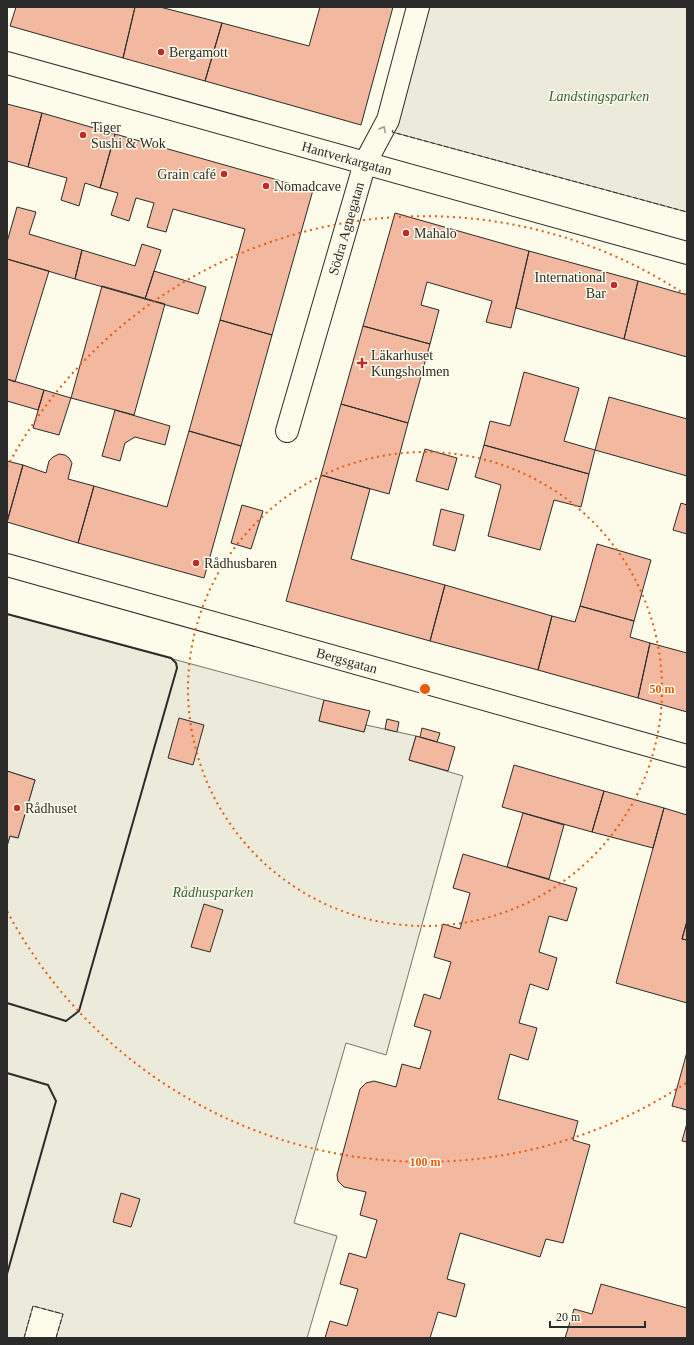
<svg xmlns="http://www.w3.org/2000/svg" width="694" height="1345" font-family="Georgia,serif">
  <rect width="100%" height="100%" fill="#fdfbea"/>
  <path fill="#ecebdb" stroke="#74746e" d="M 427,7 L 687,7 L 687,212 L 392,132 Z
    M 7,614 L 324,700 L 319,721 L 364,732 L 366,725 L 416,736 L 409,760 L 463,776 L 386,1055 L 346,1043 L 294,1223 L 337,1236 L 307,1338 L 56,1338 L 63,1314 L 33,1306 L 24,1338 L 7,1338 L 7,846 L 10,836 L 18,838 L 35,780 L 7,771 Z"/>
  <path fill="#f2b8a0" stroke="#2b2b2b" d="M 16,7 L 135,7 L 123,58 L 10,26 Z
    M 135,7 L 160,7 L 222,23 L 205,81 L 123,58 Z
    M 320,7 L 393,7 L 361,125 L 205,81 L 222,23 L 309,46 Z
    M 7,104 L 42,113 L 28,167 L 7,161 Z
    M 42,113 L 115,134 L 100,188 L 85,183 L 79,206 L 61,200 L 67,178 L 28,167 Z
    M 115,134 L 313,190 L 272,335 L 220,320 L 245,229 L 173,209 L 166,232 L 147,227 L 154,203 L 136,198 L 129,221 L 111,215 L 118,193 L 100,188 Z
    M 17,207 L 36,212 L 29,234 L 82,250 L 75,279 L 7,259 L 7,242 Z
    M 395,213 L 529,251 L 511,328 L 486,322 L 492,301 L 427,282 L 421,305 L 439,310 L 430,344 L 363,326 Z
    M 142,244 L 161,250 L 145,299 L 75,279 L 82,250 L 135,266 Z
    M 529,251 L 638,281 L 624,339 L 516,308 Z
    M 7,259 L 49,271 L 15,382 L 7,379 Z
    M 154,271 L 206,287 L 198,314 L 145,299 Z
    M 638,281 L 687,295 L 687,357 L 624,339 Z
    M 102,286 L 165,304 L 134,415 L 71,398 Z
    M 220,320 L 272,335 L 241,446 L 189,431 Z
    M 363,326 L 430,344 L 408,423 L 341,404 Z
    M 524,372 L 579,388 L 564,441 L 595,450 L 589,474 L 484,445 L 490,421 L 510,426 Z
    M 7,379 L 44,390 L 38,410 L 7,401 Z
    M 44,390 L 71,398 L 59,435 L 33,428 Z
    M 609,397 L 687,419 L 687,476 L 595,450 Z
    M 341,404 L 408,423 L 389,494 L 321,475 Z
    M 115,410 L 170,426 L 165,445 L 135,437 L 125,443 L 120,461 L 102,456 Z
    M 189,431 L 241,446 L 204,578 L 78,543 L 94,486 L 167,507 Z
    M 484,445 L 589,474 L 581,507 L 554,500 L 540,550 L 488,536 L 501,485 L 475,477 Z
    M 425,449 L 457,458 L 448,490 L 416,481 Z
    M 59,454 L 65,455 L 69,458 L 72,463 L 68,479 L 94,486 L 78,543 L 7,522 L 23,465 L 46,473 L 49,461 L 53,457 Z
    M 7,461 L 23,465 L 7,522 Z
    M 321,475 L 370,489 L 351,559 L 445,585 L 430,641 L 286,601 Z
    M 681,503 L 687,505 L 687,534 L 673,530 Z
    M 242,505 L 263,511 L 251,549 L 231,543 Z
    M 441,509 L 464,515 L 455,551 L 433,545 Z
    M 597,544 L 651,560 L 634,621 L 580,606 Z
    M 445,585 L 552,616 L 538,670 L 430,641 Z
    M 580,606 L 634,621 L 630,637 L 650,643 L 638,698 L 538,670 L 552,616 L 575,622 Z
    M 650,643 L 687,653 L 687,712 L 638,698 Z
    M 324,700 L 370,711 L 364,732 L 319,721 Z
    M 179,718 L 204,725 L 193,765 L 168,758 Z
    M 387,719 L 399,722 L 397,732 L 385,729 Z
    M 422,728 L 440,733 L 437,742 L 420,737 Z
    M 416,736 L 455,747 L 448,771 L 409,760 Z
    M 514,765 L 604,791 L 592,832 L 502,807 Z
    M 7,771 L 35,780 L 18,838 L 10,836 L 7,846 Z
    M 604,791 L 664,808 L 653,848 L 592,832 Z
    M 664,808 L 687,815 L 687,921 L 682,939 L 687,940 L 687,1003 L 616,983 Z
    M 523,813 L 564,825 L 549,879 L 507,867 Z
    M 463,854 L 577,888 L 567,921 L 549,916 L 539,952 L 557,958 L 548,990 L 530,984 L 519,1023 L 537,1028 L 528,1060 L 510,1054 L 498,1099 L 578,1121 L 573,1140 L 590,1145 L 563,1243 L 546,1239 L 540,1257 L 460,1233 L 447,1279 L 465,1284 L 456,1317 L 438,1312 L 430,1338 L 325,1338 L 330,1321 L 347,1326 L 358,1289 L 340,1284 L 349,1253 L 366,1258 L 377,1220 L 360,1215 L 366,1192 L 344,1187 L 338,1181 L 337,1175 L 360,1089 L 366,1083 L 374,1081 L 396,1087 L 402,1064 L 420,1069 L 431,1031 L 414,1026 L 424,994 L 440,999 L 451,962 L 434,957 L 443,924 L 460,929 L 470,893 L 453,888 Z
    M 204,904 L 223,910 L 210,952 L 191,947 Z
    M 687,921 L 687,940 L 682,939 Z
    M 687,1052 L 687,1110 L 672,1106 Z
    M 687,1123 L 687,1142 L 682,1141 Z
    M 121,1193 L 140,1199 L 131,1227 L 113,1222 Z
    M 601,1284 L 687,1308 L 687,1338 L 565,1338 L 574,1309 L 592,1314 Z"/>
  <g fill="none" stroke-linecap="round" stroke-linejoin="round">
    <g stroke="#2b2b2b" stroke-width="24">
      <g id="street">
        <path id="s1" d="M 7,63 L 687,253"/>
        <path id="s2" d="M 287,431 L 365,163 L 388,120 L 418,7"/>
        <path id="s3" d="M 7,565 L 687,756"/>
      </g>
    </g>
    <use href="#street" stroke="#fdfbea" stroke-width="22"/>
    <path stroke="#2b2b2b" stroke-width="1" stroke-dasharray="5 2" stroke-linecap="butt" d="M 393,130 L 392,132 L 687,212
      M 24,1338 L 33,1306 L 63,1314 L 56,1338"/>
    <path stroke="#2b2b2b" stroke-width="2" d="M 7,614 L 171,658 L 176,663 L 177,668 L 79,1011 L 66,1021 L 7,1003
      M 7,1073 L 48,1085 L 56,1101 L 7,1274"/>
  </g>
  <defs><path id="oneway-chevron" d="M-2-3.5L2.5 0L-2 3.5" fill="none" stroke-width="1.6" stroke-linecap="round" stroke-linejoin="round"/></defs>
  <use stroke="#9e9d94" href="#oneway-chevron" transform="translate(383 129) rotate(-61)"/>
  <g fill="none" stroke="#e8590c" stroke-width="2" stroke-dasharray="2 4">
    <circle cx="425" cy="689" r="237"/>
    <path d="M686 1083A473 473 0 0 1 7 911M7 467A473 473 0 0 1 686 295"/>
  </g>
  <g fill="#c62828" stroke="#fdfbea" stroke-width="1.5">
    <circle cx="161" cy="52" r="4"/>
    <circle cx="83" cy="135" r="4"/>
    <circle cx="224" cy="174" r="4"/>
    <circle cx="266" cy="186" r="4"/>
    <circle cx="406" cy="233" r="4"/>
    <circle cx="614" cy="285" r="4"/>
    <path d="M360 357h4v4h4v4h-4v4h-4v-4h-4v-4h4z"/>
    <circle cx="196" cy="563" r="4"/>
    <circle cx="17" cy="808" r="4"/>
  </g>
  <g text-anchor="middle" stroke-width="3" stroke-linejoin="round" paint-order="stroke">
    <g font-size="14" fill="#2b2b2b" stroke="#fdfbea" text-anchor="start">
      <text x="169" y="57">Bergamott</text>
      <text x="91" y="132">Tiger<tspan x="91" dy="16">Sushi &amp; Wok</tspan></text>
      <text x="216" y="179" text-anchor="end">Grain café</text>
      <text x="274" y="191">Nomadcave</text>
      <text x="414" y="238">Mahalo</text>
      <text x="606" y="282" text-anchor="end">International<tspan x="606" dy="16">Bar</tspan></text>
      <text x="371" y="360">Läkarhuset<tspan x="371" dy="16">Kungsholmen</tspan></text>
      <text x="204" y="568">Rådhusbaren</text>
      <text x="25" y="813">Rådhuset</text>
    </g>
    <g font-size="14" font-style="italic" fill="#34623c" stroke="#fdfbea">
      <text x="599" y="101">Landstingsparken</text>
      <text x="213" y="897">Rådhusparken</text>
    </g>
    <g font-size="14" fill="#2b2b2b" stroke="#fdfbea">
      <text dy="5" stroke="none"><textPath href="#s1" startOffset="353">Hantverkargatan</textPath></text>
      <text dy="5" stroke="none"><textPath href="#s2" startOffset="211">Södra Agnegatan</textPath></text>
      <text dy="5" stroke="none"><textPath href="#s3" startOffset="353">Bergsgatan</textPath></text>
    </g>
  </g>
  <circle cx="425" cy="689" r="6" fill="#e8590c" stroke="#fdfbea" stroke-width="2"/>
  <g font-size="12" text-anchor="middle" font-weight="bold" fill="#e8590c" stroke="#fdfbea" stroke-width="3" stroke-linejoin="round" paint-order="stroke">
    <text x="662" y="693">50 m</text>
    <text x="425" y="1166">100 m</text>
  </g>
  <rect width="694" height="1345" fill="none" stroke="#2b2b2b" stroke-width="16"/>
  <path d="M550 1321v6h95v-6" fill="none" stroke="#2b2b2b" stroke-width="2"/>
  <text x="556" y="1321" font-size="12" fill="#2b2b2b" stroke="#fdfbea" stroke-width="3" paint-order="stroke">20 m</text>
</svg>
